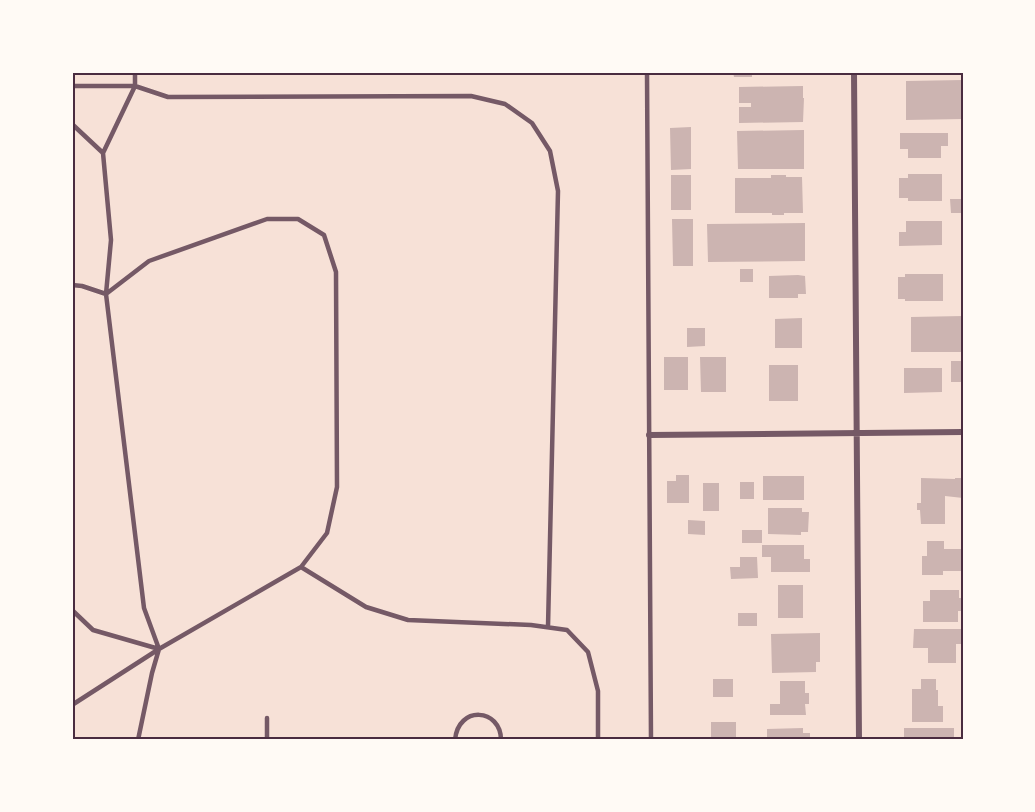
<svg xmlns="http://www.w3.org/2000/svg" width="1035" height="812" font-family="Cabin,sans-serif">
  <rect width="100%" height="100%" fill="#f7e1d7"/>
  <path fill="#ccb4b1" d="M 733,72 L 752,72 L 752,77 L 734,77 Z
    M 963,80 L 963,119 L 906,120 L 906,81 Z
    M 803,86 L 803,98 L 804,98 L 803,122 L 739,123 L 739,107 L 751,107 L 751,103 L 739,103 L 739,87 Z
    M 691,127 L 691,169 L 671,170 L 670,128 Z
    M 804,130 L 804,169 L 738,169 L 737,131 Z
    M 900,133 L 948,133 L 948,146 L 941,146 L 941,158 L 908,158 L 908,149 L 900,149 Z
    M 908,174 L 942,174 L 942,201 L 908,201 L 908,198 L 899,198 L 899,178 L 908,178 Z
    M 671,175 L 691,175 L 691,210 L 671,210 Z
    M 771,175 L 786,175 L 786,177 L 802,177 L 803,213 L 784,213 L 784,215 L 772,215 L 772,213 L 735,213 L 735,178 L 771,178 Z
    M 950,199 L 963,199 L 963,213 L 951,213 Z
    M 672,219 L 693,219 L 693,266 L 673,266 Z
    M 906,221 L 942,221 L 942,245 L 899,246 L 899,232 L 906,232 Z
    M 805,223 L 805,261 L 708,262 L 707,224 Z
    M 740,269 L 753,269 L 753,282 L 740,282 Z
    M 905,274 L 943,274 L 943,301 L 905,301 L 905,299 L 898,299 L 898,277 L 905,277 Z
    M 798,275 L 805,276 L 806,294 L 798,294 L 798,298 L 769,298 L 769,276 Z
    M 963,316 L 963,352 L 911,352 L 911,317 Z
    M 802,318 L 802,348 L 775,348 L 775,319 Z
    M 687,328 L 705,328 L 705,346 L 687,347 Z
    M 664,357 L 688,357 L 688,390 L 664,390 Z
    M 700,357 L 726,357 L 726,392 L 701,392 Z
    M 951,361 L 963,361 L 963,382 L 951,382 Z
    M 769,365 L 798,365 L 798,401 L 769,401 Z
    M 904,368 L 942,368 L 942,392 L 904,393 Z
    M 676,475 L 689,475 L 689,503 L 667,503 L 667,481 L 676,481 Z
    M 763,476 L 804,476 L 804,500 L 763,500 Z
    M 921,478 L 955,479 L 955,478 L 963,478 L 963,498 L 945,496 L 945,524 L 921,524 L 920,510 L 917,510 L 917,503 L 921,503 Z
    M 740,482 L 754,482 L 754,499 L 740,499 Z
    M 703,483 L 719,483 L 719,511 L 703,511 Z
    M 768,508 L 802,508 L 802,512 L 809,512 L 808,532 L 801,532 L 801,535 L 768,534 Z
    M 688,520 L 705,521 L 705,535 L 688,534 Z
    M 742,530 L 762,530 L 762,543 L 742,543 Z
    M 927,541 L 944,541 L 944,549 L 963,549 L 963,571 L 943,571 L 943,575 L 922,575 L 922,556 L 927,556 Z
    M 762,545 L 804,545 L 804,559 L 810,559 L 810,572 L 771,572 L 771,557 L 762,557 Z
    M 740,557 L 757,557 L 758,578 L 731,579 L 730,567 L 740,567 Z
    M 778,585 L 803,585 L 803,618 L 778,618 Z
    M 930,590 L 959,590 L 959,598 L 963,598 L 963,611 L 958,611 L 958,622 L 923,622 L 923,601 L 930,601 Z
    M 738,613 L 757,613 L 757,626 L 738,626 Z
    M 914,629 L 963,629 L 963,644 L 956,644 L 956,663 L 928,663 L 928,648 L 913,648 Z
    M 820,633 L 820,662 L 816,662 L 816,672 L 772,673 L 771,634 Z
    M 713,679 L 733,679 L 733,697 L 713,697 Z
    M 921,679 L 936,679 L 936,690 L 938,690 L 938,706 L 943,706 L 943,722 L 912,722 L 912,689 L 921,689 Z
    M 780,681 L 805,681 L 805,693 L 809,693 L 809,704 L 805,704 L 806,715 L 770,715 L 770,704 L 780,704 Z
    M 711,722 L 736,722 L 736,740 L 711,740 Z
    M 803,728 L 803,733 L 810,733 L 810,740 L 767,740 L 767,729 Z
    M 904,728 L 954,728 L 954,740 L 904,740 Z"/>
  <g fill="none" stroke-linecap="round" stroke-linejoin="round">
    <path stroke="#755966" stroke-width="4.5" d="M 647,72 L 651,740
      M 72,86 L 135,86 L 135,72
      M 72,124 L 103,153
      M 72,285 L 82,286 L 106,294 L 111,240 L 103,153 L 135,86 L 168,97 L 471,96 L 505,104 L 532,123 L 550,151 L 558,191 L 548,627
      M 301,567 L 366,607 L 408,620 L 531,625 L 567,630 L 588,652 L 598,691 L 598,740
      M 72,610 L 93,630 L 159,649
      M 72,705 L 159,649 L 301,567 L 327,533 L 337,487 L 336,272 L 324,235 L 298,219 L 267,219 L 149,261 L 106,294 L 144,608 L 159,649 L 152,673 L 138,740
      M 267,718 L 267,740
      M 455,740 C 458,705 501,708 501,740"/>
    <path stroke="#755966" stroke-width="6" d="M 854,72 L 859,740
      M 649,435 L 963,432"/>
  </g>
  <rect width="1035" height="812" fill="none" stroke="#fffaf5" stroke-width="147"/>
  <rect x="74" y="74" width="888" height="664" fill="none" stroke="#4a2c40" stroke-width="2"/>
</svg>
